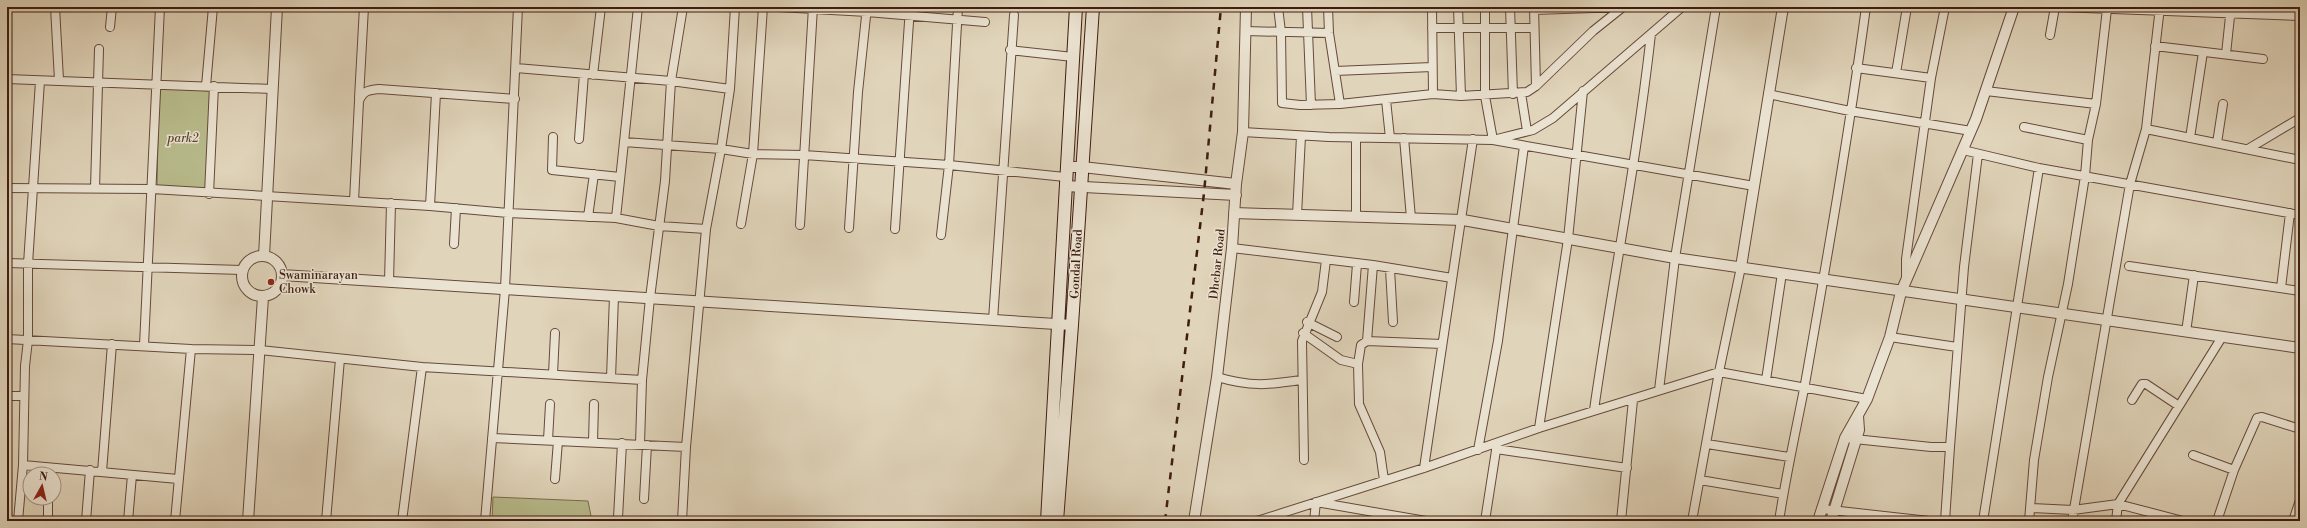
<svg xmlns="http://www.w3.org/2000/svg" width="2307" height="528" font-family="'Libre Bodoni',serif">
  <rect width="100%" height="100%" fill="#e0d4ba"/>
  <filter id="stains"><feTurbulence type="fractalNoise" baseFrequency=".005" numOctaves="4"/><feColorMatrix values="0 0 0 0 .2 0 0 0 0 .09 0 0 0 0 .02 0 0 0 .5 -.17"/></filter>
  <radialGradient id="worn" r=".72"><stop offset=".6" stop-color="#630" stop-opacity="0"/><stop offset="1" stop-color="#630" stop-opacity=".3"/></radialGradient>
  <path fill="#b8bb8c" stroke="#7b6c4e" d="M 159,88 L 210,91 L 206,191 L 157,185 Z
    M 493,497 L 588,501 L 592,521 L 492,521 Z"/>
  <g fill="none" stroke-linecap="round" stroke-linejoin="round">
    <g stroke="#664a3a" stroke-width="10">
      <path id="minor" d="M 55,7 L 59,80
        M 778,7 L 867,12 L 985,22
        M 1278,7 L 1281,32 L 1282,103 L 1300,105 L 1340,104
        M 1307,7 L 1311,105
        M 1328,7 L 1329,33 L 1340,104 L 1433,94 L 1461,96 L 1527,92 L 1536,86 L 1534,7
        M 1432,7 L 1433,94
        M 1458,7 L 1461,96
        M 1485,7 L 1485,96 L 1493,140 L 1754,186
        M 1510,7 L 1513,94
        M 2058,7 L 2300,16
        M 2160,7 L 2146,129 L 2300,160
        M 1534,10 L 1623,7
        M 2276,15 L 2277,7
        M 110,27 L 112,7
        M 1432,28 L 1534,28
        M 1245,31 L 1329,33
        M 2050,35 L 2055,7
        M 2155,46 L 2263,59
        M 1010,50 L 1073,57
        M 2226,54 L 2231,7
        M 516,68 L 671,81 L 730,89
        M 1856,68 L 1931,78
        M 1335,71 L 1432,67
        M 1896,73 L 1907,7
        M 593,75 L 601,7
        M 7,79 L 272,89
        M 206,86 L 213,7
        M 1536,86 L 1593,31 L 1623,7
        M 1986,91 L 2096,104
        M 1521,93 L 1527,131
        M 1768,94 L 1850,111 L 1971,131
        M 359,98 L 364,7
        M 1386,100 L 1390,138
        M 2024,127 L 2088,140
        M 1243,132 L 1329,137 L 1493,140 L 1533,130 L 1553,118 L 1682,7
        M 553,137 L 552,170 L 620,177
        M 1404,138 L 1411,218
        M 2190,138 L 2203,52
        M 579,139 L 584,74
        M 624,142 L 638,7
        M 2217,143 L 2223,104
        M 2248,149 L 2300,118
        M 1963,150 L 2039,168 L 2300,215
        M 7,188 L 152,189 L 430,206 L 508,213 L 616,218 L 659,226 L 706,229
        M 95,188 L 99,49
        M 209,194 L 214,86
        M 354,201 L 359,101 C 363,91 368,90 379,89 L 515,99
        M 430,206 L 436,93
        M 1297,215 L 1301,136
        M 1356,216 L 1356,138
        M 588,217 L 594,174
        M 616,218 L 624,142 L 721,149 L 753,154 L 804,155 L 949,165 L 1065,177
        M 741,224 L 753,154 L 763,7
        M 800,225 L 813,7
        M 849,228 L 858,92 L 867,7
        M 895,229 L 910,7
        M 941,235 L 949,165 L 958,7
        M 454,244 L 456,208
        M 1232,248 L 1373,265 L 1452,278
        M 7,263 L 242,270
        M 2129,266 L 2300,291
        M 1390,269 L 1393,322
        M 1906,279 L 1906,259 L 1931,78 L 1945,7
        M 389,282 L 391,203
        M 2281,288 L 2290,213
        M 1354,302 L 1357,264
        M 993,320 L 1014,15
        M 1307,322 L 1337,337
        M 2186,332 L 2194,275
        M 1303,333 L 1341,360 L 1358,364
        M 1890,337 L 1957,347
        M 7,339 L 191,349 L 260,350 L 422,367 L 642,380
        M 1367,341 L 1373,265
        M 144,345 L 160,7
        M 553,374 L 555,333
        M 1217,377 C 1251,387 1267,385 1301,380
        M 611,378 L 614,296
        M 1766,380 L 1782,273
        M 1659,390 L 1675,258 L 1716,7
        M 7,396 L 24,396
        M 2132,400 L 2142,384 L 2146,384 L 2179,406
        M 1594,410 C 1612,285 1637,160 1651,34
        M 1539,428 L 1568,239 L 1583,91
        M 492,438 L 686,447
        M 1845,438 L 1931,447 L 1950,447 L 1964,267 L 1978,154
        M 548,440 L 550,404
        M 593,442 L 594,404
        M 640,444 L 642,380 L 650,298 L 665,181 L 671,81 L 683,7
        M 1707,444 L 1789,457
        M 1496,449 L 1627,468
        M 1478,450 L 1498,341 L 1524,146
        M 2193,455 L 2234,470 L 2257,418 L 2262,417 L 2300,429
        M 1304,460 L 1302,341 L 1322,292 L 1326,260
        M 23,465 L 178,479
        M 1424,468 L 1473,139
        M 102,472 L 112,344
        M 555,479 L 558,441
        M 1384,480 L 1380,452 L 1359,404 L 1358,364 L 1361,345 L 1367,341 L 1442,344
        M 1700,480 L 1783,494
        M 644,499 L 647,445
        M 2031,508 L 2073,510 L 2118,504 L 2116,521
        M 1822,509 L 1929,521
        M 618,518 L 622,443
        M 18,521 L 23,465 L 25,366 L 28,340 L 28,264 L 40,81
        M 48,521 L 48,498
        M 86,521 L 90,470
        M 128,521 L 132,475
        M 175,521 L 191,349
        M 326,521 L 340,359
        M 402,521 L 422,367
        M 485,521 L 505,289 L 518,7
        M 682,521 L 686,447 L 706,229 L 721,149 L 730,89 L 735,7
        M 1257,521 L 1424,468 L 1539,428 L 1719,372 L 1867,399
        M 1314,521 L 1316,502 L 1426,521
        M 1485,521 L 1497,444
        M 1621,521 L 1633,400
        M 1692,521 L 1719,372 L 1741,267
        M 1779,521 C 1786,475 1796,430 1805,384 C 1827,259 1849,133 1866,7
        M 1945,521 L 1950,447
        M 1983,521 L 2039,168
        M 2029,521 L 2034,460 L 2048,377 L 2068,284 L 2085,176 L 2088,140 L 2096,104 L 2107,9
        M 2072,521 L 2130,184 L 2146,129
        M 2183,521 L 2118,504 L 2222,337
        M 2217,521 L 2234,470
        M 2293,521 L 2300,500"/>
    </g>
    <g stroke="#664a3a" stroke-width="12">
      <path id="tertiary" d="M 1066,167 L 1082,167 L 1236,184
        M 1065,186 L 1236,195
        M 1234,213 L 1463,220 L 1675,258 L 2300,348
        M242 276a20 20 0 1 1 40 0a20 20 0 1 1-40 0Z
        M 264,256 L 277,7
        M 1741,267 L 1783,7
        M 282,275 L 1072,325
        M 248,521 L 263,297
        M 1194,521 L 1217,377 L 1232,248 L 1236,184 L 1243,132 L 1246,7
        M 1818,521 L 1845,438 L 1867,399 L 1890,337 L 1901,292 L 1976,119 L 2014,7
        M 1831,521 L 1859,430 L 1858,416"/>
    </g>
    <g stroke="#3e1c10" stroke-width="14">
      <path id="secondary" d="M 1047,521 L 1076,7
        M 1057,521 L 1072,325 L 1093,7"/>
    </g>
    <use href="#minor" stroke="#ebe3d2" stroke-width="8"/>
    <use href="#tertiary" stroke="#ebe3d2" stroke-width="10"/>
    <use href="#secondary" stroke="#ebe3d2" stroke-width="12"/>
    <path stroke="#3e1c10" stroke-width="2.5" stroke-dasharray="7 7" stroke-linecap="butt" d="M 1165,521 L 1204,193 L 1221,7"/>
  </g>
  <circle fill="#8f2418" stroke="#ebe3d2" stroke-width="1.5" cx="271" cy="282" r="4"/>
  <g text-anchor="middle" stroke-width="3" stroke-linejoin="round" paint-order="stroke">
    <g font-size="12" font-style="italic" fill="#5c442f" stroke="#ebe3d2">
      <text x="183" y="142">park2</text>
    </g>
    <g font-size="12" fill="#3e1c10" stroke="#ebe3d2">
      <text transform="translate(1076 264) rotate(-87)" y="4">Gondal Road</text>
      <text transform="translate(1217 264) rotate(-84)" y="4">Dhebar Road</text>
    </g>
    <g font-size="12" fill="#3e1c10" stroke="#ebe3d2" text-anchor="start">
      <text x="279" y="279">Swaminarayan<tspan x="279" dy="14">Chowk</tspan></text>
    </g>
  </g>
  <rect width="2307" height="528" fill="none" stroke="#e0d4ba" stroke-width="24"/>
  <rect x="8" y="8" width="2291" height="512" fill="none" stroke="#3e1c10" stroke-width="2"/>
  <rect x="12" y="12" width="2283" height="504" fill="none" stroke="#3e1c10"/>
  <g transform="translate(42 486) rotate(8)"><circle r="19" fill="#ebe3d2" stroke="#a69384"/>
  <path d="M0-3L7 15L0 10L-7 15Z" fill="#8f2418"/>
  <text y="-6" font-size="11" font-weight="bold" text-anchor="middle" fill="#3e1c10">N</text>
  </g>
  <rect width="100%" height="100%" filter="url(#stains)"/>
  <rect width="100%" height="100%" fill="url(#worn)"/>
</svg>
